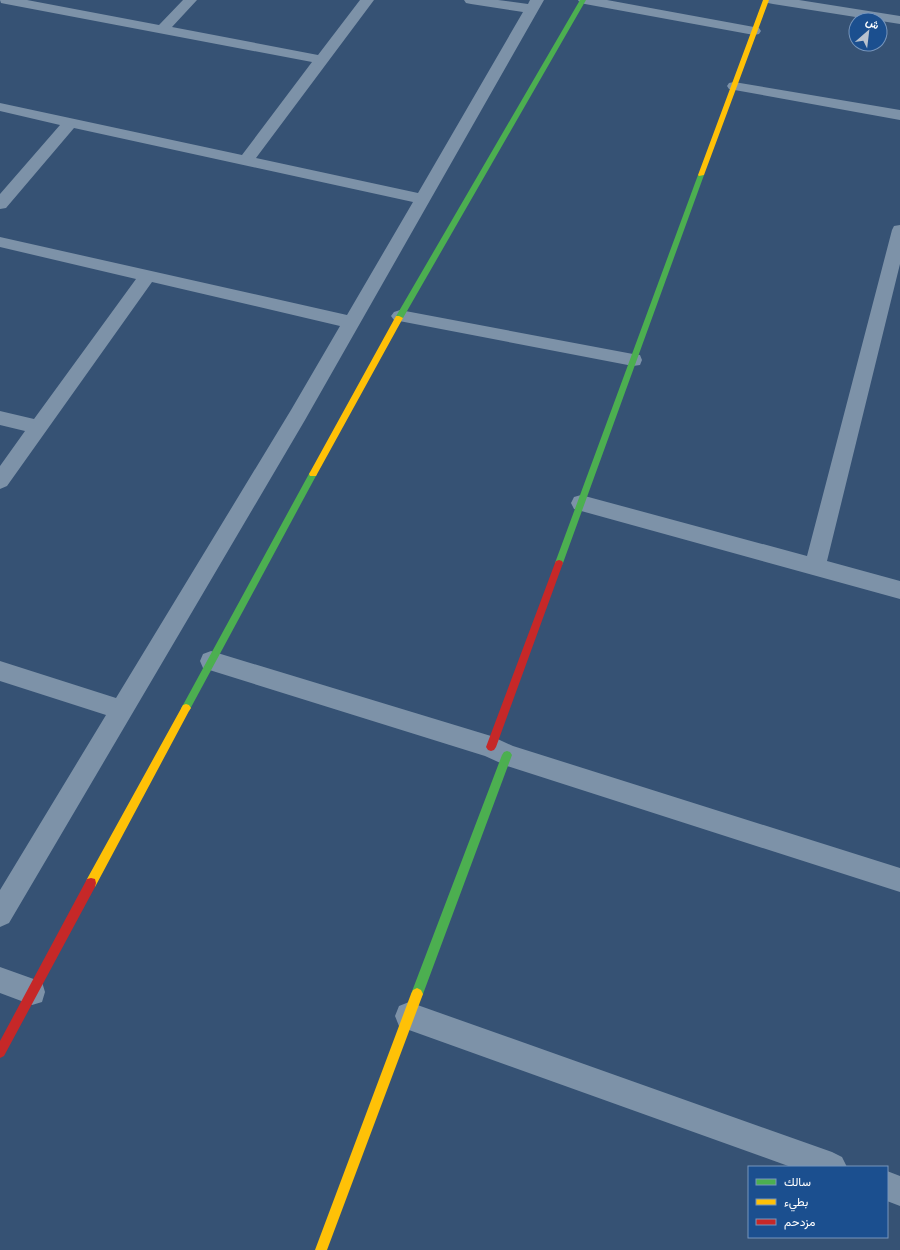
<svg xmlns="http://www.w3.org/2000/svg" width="900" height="1250" font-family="Ubuntu,Vazirmatn,sans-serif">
  <rect width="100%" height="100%" fill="#365274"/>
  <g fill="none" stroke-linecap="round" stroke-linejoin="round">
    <path fill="#7d92a8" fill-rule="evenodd" d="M 0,0 L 27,0 L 159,25 L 183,0 L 197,0 L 172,27 L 318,55 L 360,0 L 374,0 L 256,158 L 418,193 L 523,12 L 471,4 L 466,3 L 464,0 L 498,0 L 528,4 L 530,0 L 544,0 L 305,420 L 9,923 L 0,927 L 0,890 L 106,715 L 0,681 L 0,661 L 116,698 L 291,410 L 340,326 L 152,282 L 7,486 L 0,489 L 0,466 L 25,431 L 0,425 L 0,411 L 34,419 L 136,279 L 0,247 L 0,237 L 347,315 L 413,202 L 74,128 L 6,208 L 0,209 L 0,194 L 60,125 L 0,111 L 0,103 L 242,155 L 312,62 L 6,4 L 1,3 Z
      M 578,0 L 607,0 L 754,27 L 759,28 L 761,31 L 759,34 L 754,35 L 585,4 L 580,3 Z
      M 766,0 L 799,0 L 900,16 L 900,24 L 773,4 L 768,3 Z
      M 734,82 L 900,110 L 900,120 L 729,89 L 727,86 L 729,83 Z
      M 900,225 L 900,264 L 827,561 L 900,581 L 900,599 L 574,509 L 571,503 L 574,497 L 581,495 L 807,556 L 892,230 L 894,226 Z
      M 400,310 L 633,354 L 640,355 L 642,360 L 640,365 L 633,366 L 394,320 L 391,316 L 394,312 Z
      M 211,651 L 491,736 L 513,746 L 900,868 L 900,892 L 507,766 L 485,756 L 203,668 L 200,661 L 203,654 Z
      M 0,967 L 42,982 L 45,992 L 42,1002 L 32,1005 L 0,993 Z
      M 409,1002 L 832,1152 L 842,1157 L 847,1167 L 791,1167 L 409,1030 L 399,1026 L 395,1016 L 399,1006 Z
      M 887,1171 L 900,1176 L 900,1206 L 887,1201 Z"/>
    <path fill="#4caf50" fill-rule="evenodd" d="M 580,0 L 586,0 L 403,318 L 399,320 L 396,320 L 395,318 Z
      M 701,173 L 704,175 L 563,563 L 562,565 L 556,565 L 555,563 L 698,175 Z
      M 313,471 L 317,474 L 189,711 L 186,712 L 183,711 L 181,708 L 183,705 L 310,472 Z
      M 507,751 L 510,752 L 512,755 L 423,994 L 421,998 L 417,1000 L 413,998 L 411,994 L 502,755 L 504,752 Z"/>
    <path fill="#ffc107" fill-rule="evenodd" d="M 763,0 L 769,0 L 704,175 L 699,176 L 698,175 Z
      M 396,316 L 399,316 L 403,318 L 316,476 L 310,476 L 309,474 Z
      M 186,704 L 189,705 L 191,708 L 189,711 L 95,887 L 91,888 L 87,887 L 86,883 L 87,879 L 183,705 Z
      M 417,988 L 421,990 L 423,994 L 327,1250 L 315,1250 L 411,994 L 413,990 Z"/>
    <path fill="#c62828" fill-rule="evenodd" d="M 559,560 L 562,561 L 563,563 L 496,747 L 494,750 L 491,751 L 488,750 L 486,747 L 555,563 L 556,561 Z
      M 91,878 L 95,879 L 96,883 L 95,887 L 4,1056 L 0,1058 L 0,1041 L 87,879 Z"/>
  </g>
  <rect x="748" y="1166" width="140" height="72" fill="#1b4f8f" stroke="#7695bc"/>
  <rect x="756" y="1179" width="20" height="6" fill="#4caf50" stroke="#7695bc"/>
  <text x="784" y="1186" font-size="12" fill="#ffffff">سالك</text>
  <rect x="756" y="1199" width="20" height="6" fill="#ffc107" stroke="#7695bc"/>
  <text x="784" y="1206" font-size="12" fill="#ffffff">بطيء</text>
  <rect x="756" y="1219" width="20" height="6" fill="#c62828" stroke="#7695bc"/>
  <text x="784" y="1226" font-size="12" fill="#ffffff">مزدحم</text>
  <g transform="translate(868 32) rotate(28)"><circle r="19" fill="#1b4f8f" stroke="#7695bc"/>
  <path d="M0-3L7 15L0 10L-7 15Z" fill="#b9c2ce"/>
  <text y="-6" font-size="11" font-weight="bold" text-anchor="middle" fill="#ffffff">ش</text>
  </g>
</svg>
